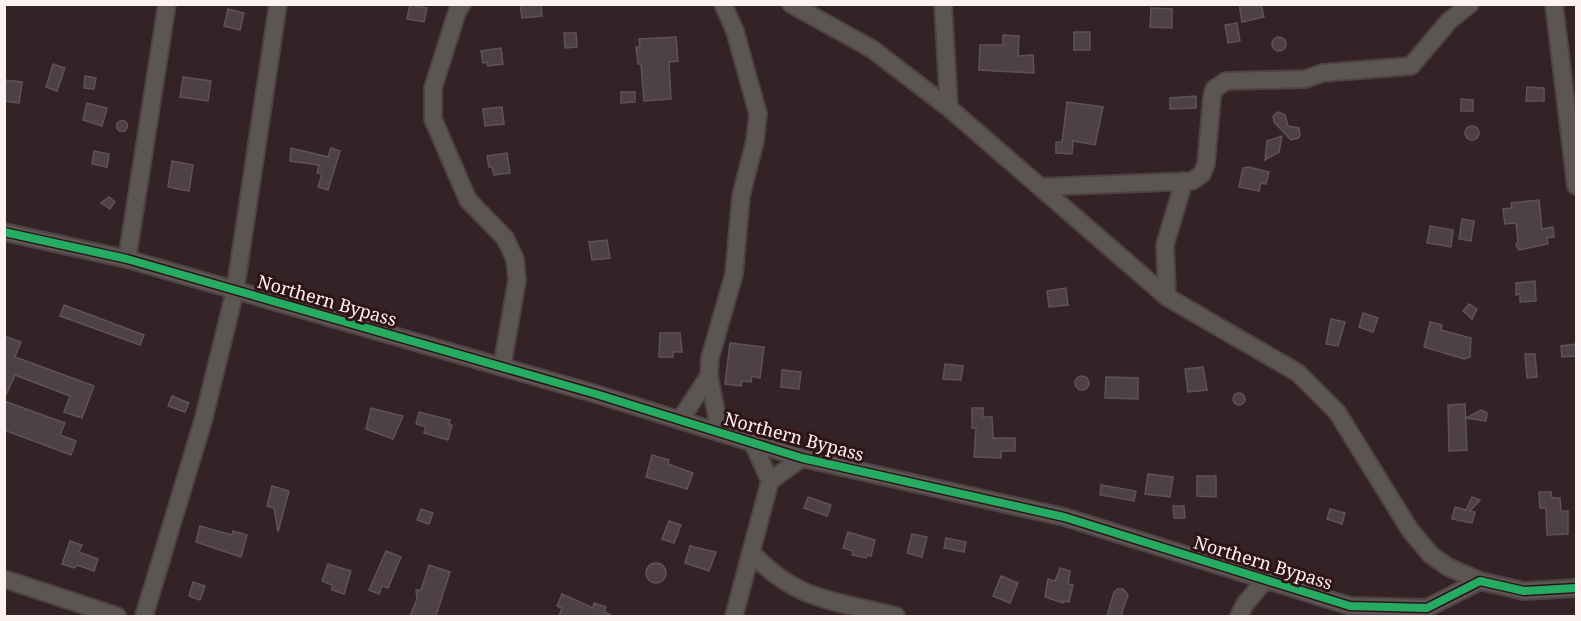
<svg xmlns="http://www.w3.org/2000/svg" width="1581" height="621" font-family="'Noto Serif',serif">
  <rect width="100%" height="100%" fill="#342326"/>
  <path fill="#4e4146" stroke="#5f5256" stroke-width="1.5" d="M 520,4 L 541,4 L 542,16 L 522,18 Z
    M 1239,4 L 1261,4 L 1264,17 L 1242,22 Z
    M 410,5 L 427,8 L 424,22 L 407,19 Z
    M 1151,8 L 1172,9 L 1172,28 L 1150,27 Z
    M 228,9 L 244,13 L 240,30 L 224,26 Z
    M 1237,23 L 1240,41 L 1228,43 L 1225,25 Z
    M 1074,32 L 1090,32 L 1090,50 L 1074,50 Z
    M 564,33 L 576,33 L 577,47 L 565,48 Z
    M 1003,35 L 1019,36 L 1018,56 L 1033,55 L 1034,73 L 979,70 L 980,45 L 1003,45 Z
    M 676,37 L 678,61 L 669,62 L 671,99 L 644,101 L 641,64 L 638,64 L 636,47 L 640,47 L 639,39 Z
    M1272 44a7 7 0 1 1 14 0a7 7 0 1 1-14 0Z
    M 501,48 L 503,64 L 488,66 L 487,62 L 483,63 L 481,51 Z
    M 53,64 L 65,68 L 57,91 L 46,87 Z
    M 85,76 L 96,78 L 94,89 L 84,88 Z
    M 183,77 L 211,81 L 208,101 L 180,97 Z
    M 4,80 L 22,82 L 19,103 L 4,101 Z
    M 1527,87 L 1544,88 L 1544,101 L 1526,101 Z
    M 621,92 L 635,92 L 635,102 L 621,103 Z
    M 1196,96 L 1196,108 L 1170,109 L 1170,98 Z
    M 1461,99 L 1473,100 L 1473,111 L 1461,111 Z
    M 1067,102 L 1103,107 L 1095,145 L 1073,141 L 1072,154 L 1056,153 L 1056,142 L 1062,142 Z
    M 87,103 L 107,108 L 102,126 L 83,120 Z
    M 502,107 L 504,124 L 485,126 L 483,109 Z
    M 1278,112 L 1285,115 L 1288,126 L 1299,128 L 1300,135 L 1298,138 L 1291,140 L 1274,122 L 1273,116 Z
    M116.5 126a5.5 5.5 0 1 1 11 0a5.5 5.5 0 1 1-11 0Z
    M1465 133a7 7 0 1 1 14 0a7 7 0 1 1-14 0Z
    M 1282,136 L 1279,152 L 1265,160 L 1267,141 Z
    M 291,148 L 328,157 L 331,148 L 340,151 L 328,190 L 318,187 L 322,174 L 317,173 L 319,165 L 290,161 Z
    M 94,151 L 109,154 L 107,167 L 92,164 Z
    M 507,153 L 510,173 L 494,175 L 492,167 L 489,167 L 487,156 Z
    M 172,161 L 193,165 L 189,191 L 168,187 Z
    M 1249,167 L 1269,172 L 1266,184 L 1261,183 L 1259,191 L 1239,187 L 1243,168 Z
    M 109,197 L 115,202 L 110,209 L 101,203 Z
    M 1539,200 L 1542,229 L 1553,227 L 1554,237 L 1547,238 L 1548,244 L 1519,250 L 1516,245 L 1518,241 L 1516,223 L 1505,224 L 1503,209 L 1512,208 L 1511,203 Z
    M 1462,219 L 1474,221 L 1471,241 L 1459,239 Z
    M 1430,226 L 1453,230 L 1451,247 L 1427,243 Z
    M 607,240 L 610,258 L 592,260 L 589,242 Z
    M 1535,281 L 1536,301 L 1520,302 L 1520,294 L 1516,295 L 1516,283 Z
    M 1066,288 L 1068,305 L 1049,307 L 1047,291 Z
    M 1469,304 L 1477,309 L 1472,319 L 1463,311 Z
    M 64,305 L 144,335 L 140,345 L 60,316 Z
    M 1363,313 L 1378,318 L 1373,332 L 1359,327 Z
    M 1331,319 L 1345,322 L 1338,346 L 1326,344 Z
    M 1430,322 L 1442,325 L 1441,330 L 1471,338 L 1470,357 L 1464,359 L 1424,347 Z
    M 660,333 L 680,333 L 682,352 L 673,352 L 673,357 L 659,357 Z
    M 4,336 L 21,342 L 15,357 L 94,386 L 82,418 L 64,412 L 70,396 L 15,375 L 4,399 Z
    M 730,343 L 764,347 L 760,378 L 752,376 L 751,382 L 742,381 L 741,386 L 725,384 Z
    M 1575,344 L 1576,356 L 1562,357 L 1561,346 Z
    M 1525,354 L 1535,354 L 1537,377 L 1527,378 Z
    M 945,364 L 963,366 L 961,380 L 943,379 Z
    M 1203,367 L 1207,390 L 1188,392 L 1185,369 Z
    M 782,370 L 801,372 L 799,389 L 781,387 Z
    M1075 383a7 7 0 1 1 14 0a7 7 0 1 1-14 0Z
    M 1106,377 L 1138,378 L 1138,399 L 1105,398 Z
    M1233 399a6 6 0 1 1 12 0a6 6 0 1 1-12 0Z
    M 172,396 L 189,403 L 185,412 L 168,406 Z
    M 4,401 L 65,423 L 60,435 L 76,441 L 71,455 L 4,430 Z
    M 1465,404 L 1467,450 L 1449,451 L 1448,405 Z
    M 371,408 L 403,416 L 393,439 L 366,429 Z
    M 972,408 L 983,408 L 983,417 L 992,417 L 993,438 L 1015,438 L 1015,451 L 1001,451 L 1001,458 L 974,457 L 976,428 L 972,428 Z
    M 1481,410 L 1487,413 L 1486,421 L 1466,418 Z
    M 419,412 L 450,420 L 449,425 L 452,425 L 448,440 L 424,433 L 426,427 L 416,424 Z
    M 652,455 L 669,460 L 668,464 L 693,473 L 687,489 L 646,477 Z
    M 1148,474 L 1173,477 L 1170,497 L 1145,494 Z
    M 1197,476 L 1216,476 L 1216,497 L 1197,496 Z
    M 1101,485 L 1136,491 L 1134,501 L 1100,495 Z
    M 272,486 L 289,491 L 278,532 L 274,508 L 267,506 Z
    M 1539,492 L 1551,492 L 1552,498 L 1560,498 L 1561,511 L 1568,511 L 1568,534 L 1547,535 L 1546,508 L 1540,508 Z
    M 808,497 L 831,505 L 827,516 L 804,508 Z
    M 1472,497 L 1480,500 L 1470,511 L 1475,512 L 1472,523 L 1452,519 L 1455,507 L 1466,510 Z
    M 1173,506 L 1184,506 L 1185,518 L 1174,518 Z
    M 421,509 L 433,513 L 429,524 L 417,520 Z
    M 1330,509 L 1345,513 L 1342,524 L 1327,519 Z
    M 669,521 L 681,525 L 674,543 L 662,539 Z
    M 200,526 L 232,535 L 233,531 L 247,535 L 241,557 L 196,542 Z
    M 848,532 L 875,540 L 871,556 L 867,555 L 866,558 L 852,555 L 853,551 L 843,548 Z
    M 912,534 L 927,537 L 922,557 L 907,553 Z
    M 946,538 L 966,542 L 964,552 L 944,548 Z
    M 70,541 L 82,545 L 79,552 L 98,559 L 94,571 L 77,565 L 74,568 L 62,564 Z
    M 690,546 L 716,552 L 709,571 L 685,563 Z
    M 386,551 L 401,557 L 388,588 L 382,586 L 379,594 L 369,590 Z
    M646 573a10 10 0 1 1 20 0a10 10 0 1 1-20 0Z
    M 328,564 L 351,571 L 344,594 L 332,590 L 332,585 L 322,581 Z
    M 429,565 L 450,572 L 436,616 L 410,616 L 417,599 L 416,590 L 421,590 Z
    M 1060,568 L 1070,571 L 1068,584 L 1073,585 L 1069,602 L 1063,601 L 1063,603 L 1045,597 L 1048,579 L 1055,581 Z
    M 1001,576 L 1018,583 L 1010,603 L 993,596 Z
    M 193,582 L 205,586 L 200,600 L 189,596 Z
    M 1118,589 L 1123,589 L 1128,595 L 1121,616 L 1107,616 L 1114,592 Z
    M 562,594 L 593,608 L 594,603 L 606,607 L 604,612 L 613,616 L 559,616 L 562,608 L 557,606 Z"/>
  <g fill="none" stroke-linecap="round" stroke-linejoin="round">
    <g stroke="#4f4243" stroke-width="20">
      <path id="street" d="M 462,4 L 457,12 L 433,88 L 433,119 L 468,200 L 505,238 L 515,259 L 517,280 L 502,367
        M 791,4 L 872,49 L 949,108 L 1167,297 L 1298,373 L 1337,412 L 1410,530 L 1431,555 L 1448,567 L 1480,581
        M 943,4 L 949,108
        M 1554,4 L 1576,186
        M 1041,187 L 1192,181 L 1202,174 L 1206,164 L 1212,97 L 1214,89 L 1226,81 L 1306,79 L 1322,73 L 1411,66 L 1449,21 L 1470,4
        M 4,232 L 127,259 L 596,394 L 802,458 L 1064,517 L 1350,606 L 1427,608 L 1480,581 L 1524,591 L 1576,588
        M 127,259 L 167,4
        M 1167,297 L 1165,245 L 1184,181
        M 680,420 L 709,376
        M 720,432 L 709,376 L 710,358 L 734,274 L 741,196 L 755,141 L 758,114 L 735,31 L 723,4
        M 753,443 L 770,481
        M 752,553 C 795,601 837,601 896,616
        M 4,579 L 117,616
        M 144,616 L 203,421 L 235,291 L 278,4
        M 734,616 L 770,481 L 802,458
        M 1239,616 L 1245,604 L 1265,580"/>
    </g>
    <use href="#street" stroke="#5b5554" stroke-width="16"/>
    <g stroke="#2f1417" stroke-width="11">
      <path id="cycleway" d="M 4,232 L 127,259 L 596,394 L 802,458 L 1064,517 L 1350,606 L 1427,608 L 1480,581 L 1524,591 L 1576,588"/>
    </g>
    <use href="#cycleway" stroke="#26ab63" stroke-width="8"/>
  </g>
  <g text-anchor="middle" stroke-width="6" stroke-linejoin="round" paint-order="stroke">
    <g font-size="18" fill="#fef1f2" stroke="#2f1417">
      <text transform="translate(327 301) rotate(16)" y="6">Northern Bypass</text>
      <text transform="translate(794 437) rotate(15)" y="6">Northern Bypass</text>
      <text transform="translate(1263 563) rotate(17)" y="6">Northern Bypass</text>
    </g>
  </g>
  <rect width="1581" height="621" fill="none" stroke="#fef1f2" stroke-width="12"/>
</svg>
